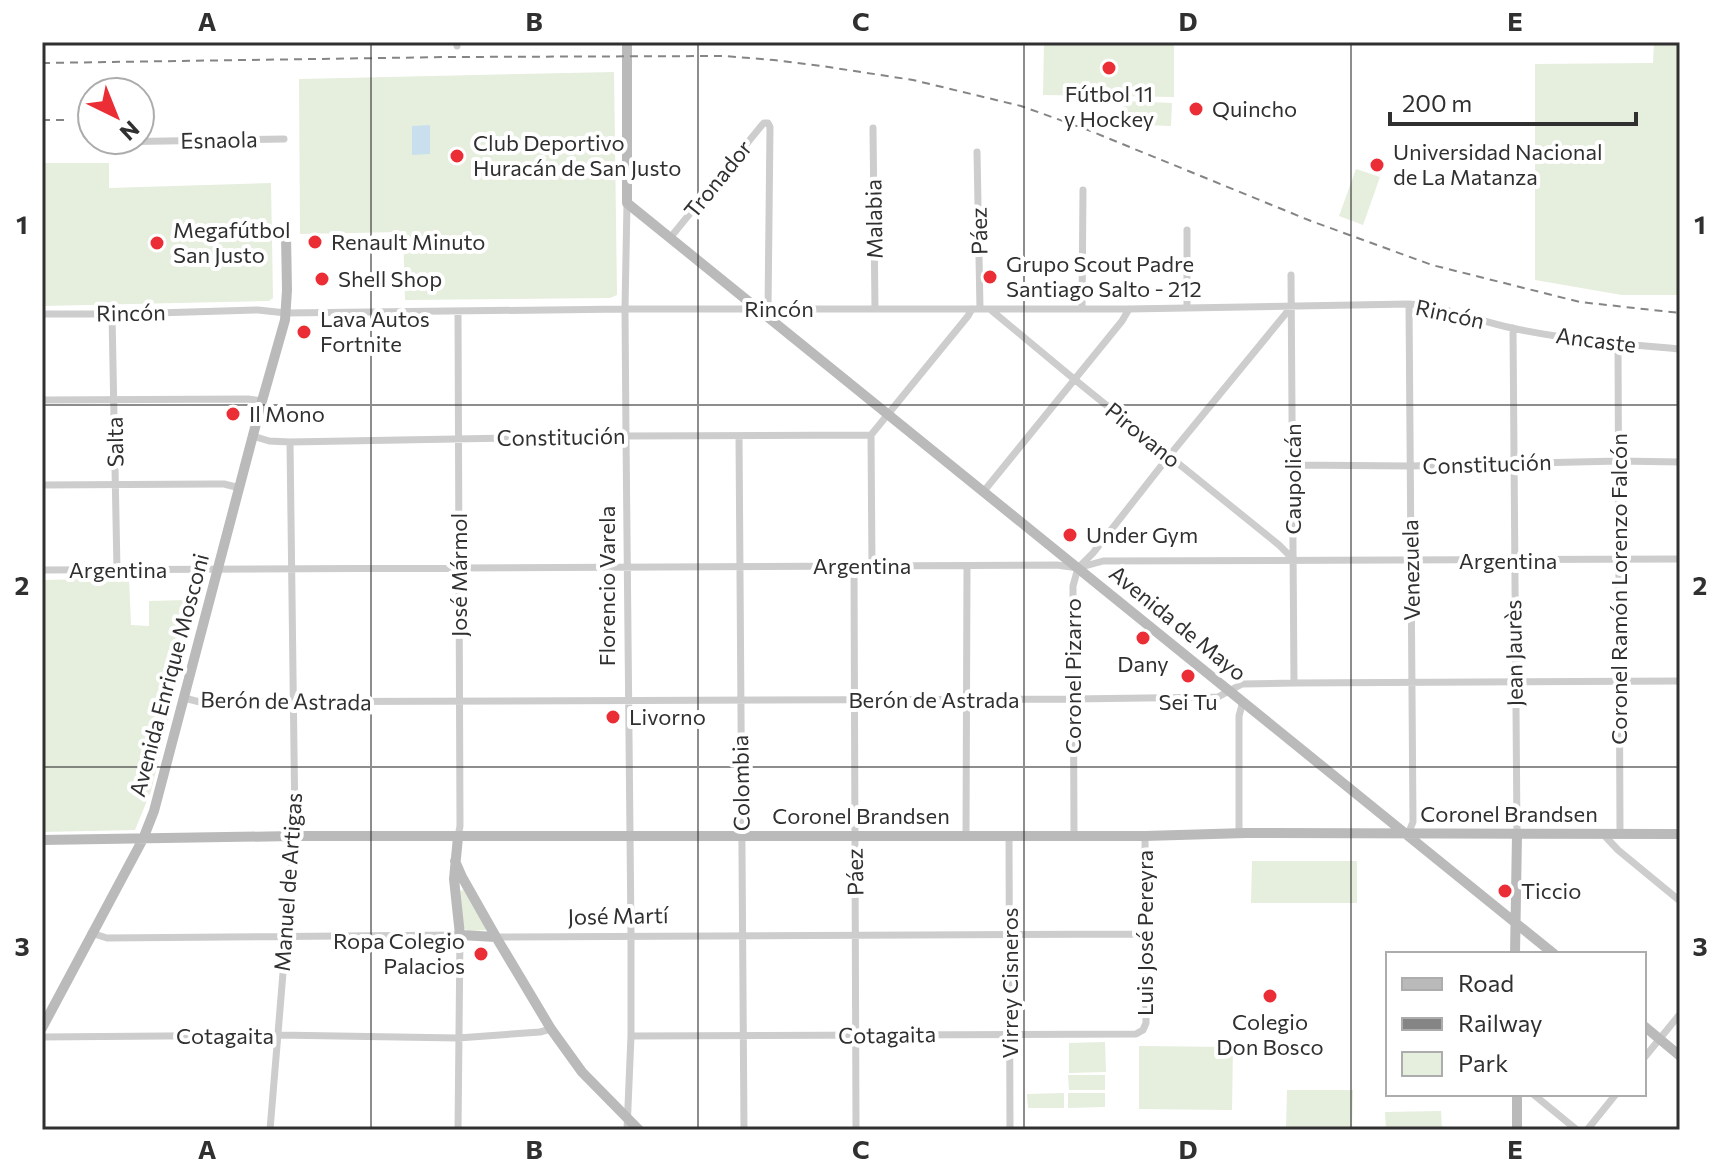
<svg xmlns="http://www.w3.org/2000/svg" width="1722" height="1172" font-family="Commissioner,sans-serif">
  <rect width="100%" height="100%" fill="#fff"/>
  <path fill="#e6eede" d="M 1044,42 L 1174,42 L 1174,97 L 1043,95 Z
    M 1654,42 L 1680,42 L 1680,295 L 1622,295 L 1535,280 L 1535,64 L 1653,63 Z
    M 614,72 L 617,295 L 610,298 L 405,300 L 403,232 L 300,234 L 299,79 Z
    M 1124,101 L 1172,103 L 1171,126 L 1123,124 Z
    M 42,163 L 109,163 L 109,188 L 271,183 L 273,298 L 269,301 L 42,306 Z
    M 1356,169 L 1380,177 L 1363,225 L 1339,216 Z
    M 129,578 L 131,625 L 149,626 L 149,601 L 187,600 L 185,626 L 191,627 L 151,791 L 135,830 L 42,832 L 42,580 Z
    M 1252,861 L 1357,861 L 1357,903 L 1251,903 Z
    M 463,889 L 487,926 L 487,930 L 468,931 L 462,927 L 458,894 Z
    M 1105,1042 L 1106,1072 L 1069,1073 L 1069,1043 Z
    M 1139,1046 L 1233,1047 L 1232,1110 L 1139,1109 Z
    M 1068,1075 L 1105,1075 L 1105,1090 L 1069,1090 Z
    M 1287,1090 L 1353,1090 L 1352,1130 L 1286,1130 Z
    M 1064,1093 L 1064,1108 L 1028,1108 L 1027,1094 Z
    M 1068,1093 L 1105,1093 L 1105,1107 L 1068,1108 Z
    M 1441,1111 L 1442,1130 L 1386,1130 L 1385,1112 Z"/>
  <path fill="#cadfee" d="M 430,125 L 430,154 L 412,155 L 412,126 Z"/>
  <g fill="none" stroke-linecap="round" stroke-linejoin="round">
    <path stroke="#cdcdcd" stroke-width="7" d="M 456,42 L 457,46
      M 873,128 L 875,309
      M 106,142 L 284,139
      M 977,152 L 980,309
      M 1187,230 L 1187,307
      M 670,238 L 762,125 L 764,123 L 768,123 L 770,127 L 768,309
      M 1291,275 L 1294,683
      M 1082,308 L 1083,190
      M 991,310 L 1074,379 L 1279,545 L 1294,560
      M 42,314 L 123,314 L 258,310 L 286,313 L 625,309 L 1129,309 L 1409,304 C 1444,306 1478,321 1512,328 C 1567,340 1624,344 1680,349
      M 112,314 L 117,570
      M 1513,328 L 1517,834
      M 1618,344 L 1620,834
      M 42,400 L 248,399 L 262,401
      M 253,436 L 269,441 L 290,442 L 626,436 L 871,435
      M 739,436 L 744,1130
      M 1293,465 L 1410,466 L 1618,461 L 1680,462
      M 42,485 L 213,484 L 224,484 L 240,488
      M 984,491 L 1122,321 L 1129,309
      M 854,566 L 856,1130
      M 872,566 L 871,435 L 968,316 L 972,309
      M 42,570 L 1057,565 L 1078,568 L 1103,561 L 1680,559
      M 184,698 L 200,702 L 1073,699 L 1218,697 L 1242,684 L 1294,683 L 1680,681
      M 1239,833 L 1239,716 L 1243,701
      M 1408,834 L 1413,822 L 1409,304
      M 1603,834 L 1618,850 L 1680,901
      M 1074,835 L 1073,586 L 1078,568 L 1093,553 L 1169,456 L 1292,306
      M 966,836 L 967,567
      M 1009,836 L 1010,1130
      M 458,837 L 460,826 L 458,312
      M 91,933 L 107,938 L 460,935 L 458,1130
      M 496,937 L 1145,934
      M 631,1036 L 1136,1034 L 1143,1030 L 1146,1023 L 1145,836
      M 42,1037 L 277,1035 L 458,1038 L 540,1032 L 551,1029
      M 1644,1058 L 1680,1014
      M 1533,1094 L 1577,1130
      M 270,1130 L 295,828 L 290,442
      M 627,1130 L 631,1036 L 631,935 L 626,436 L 625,309 L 627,203
      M 1587,1130 L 1616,1094"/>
    <path stroke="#bababa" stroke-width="10" d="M 627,42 L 627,203 L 1554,954
      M 458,837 L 454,879 L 460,935 L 496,937
      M 42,840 L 294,836 L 1145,836 L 1246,833 L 1680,834
      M 455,861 L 462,877 L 496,937 L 551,1029 L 582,1072 L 639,1130
      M 1515,954 L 1517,834
      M 1644,1026 L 1680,1056
      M 42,1028 L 143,839 L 154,811 L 262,401 L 285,320 L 287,290 L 286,235
      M 1517,1094 L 1517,1130"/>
    <path stroke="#858585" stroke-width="2" stroke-dasharray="8 6" stroke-linecap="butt" d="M 42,63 L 450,57 L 724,56 L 774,60 L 822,66 L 913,80 L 1021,106 L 1088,130 L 1311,221 L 1432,265 L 1580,302 L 1680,313
      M 42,120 L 66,120"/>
  </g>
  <path fill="none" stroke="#303030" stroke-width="2" stroke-opacity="0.55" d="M 371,42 L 371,1130M 698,42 L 698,1130M 1024,42 L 1024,1130M 1351,42 L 1351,1130M 42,405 L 1680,405M 42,767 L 1680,767"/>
  <g fill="#eb2e35" stroke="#fff" stroke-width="3">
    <circle cx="1109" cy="68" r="8"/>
    <circle cx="1196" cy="109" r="8"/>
    <circle cx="457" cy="156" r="8"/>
    <circle cx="1377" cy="165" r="8"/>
    <circle cx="315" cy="242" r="8"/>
    <circle cx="157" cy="243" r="8"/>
    <circle cx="990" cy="277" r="8"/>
    <circle cx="322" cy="279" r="8"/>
    <circle cx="304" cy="332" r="8"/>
    <circle cx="233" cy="414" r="8"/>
    <circle cx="1070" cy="535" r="8"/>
    <circle cx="1143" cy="638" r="8"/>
    <circle cx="1188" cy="676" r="8"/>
    <circle cx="613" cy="717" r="8"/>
    <circle cx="1505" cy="891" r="8"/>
    <circle cx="481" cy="954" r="8"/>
    <circle cx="1270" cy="996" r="8"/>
  </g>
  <g text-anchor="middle" stroke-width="8" stroke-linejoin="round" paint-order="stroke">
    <g font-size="22" fill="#303030" stroke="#fff" text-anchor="start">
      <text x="1109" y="102" text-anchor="middle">Fútbol 11<tspan x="1109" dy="25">y Hockey</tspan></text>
      <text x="1212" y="117">Quincho</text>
      <text x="473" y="151">Club Deportivo<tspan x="473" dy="25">Huracán de San Justo</tspan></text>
      <text x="1393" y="160">Universidad Nacional<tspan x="1393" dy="25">de La Matanza</tspan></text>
      <text x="173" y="238">Megafútbol<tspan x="173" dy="25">San Justo</tspan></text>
      <text x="331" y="250">Renault Minuto</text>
      <text x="1006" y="272">Grupo Scout Padre<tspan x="1006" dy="25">Santiago Salto - 212</tspan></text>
      <text x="338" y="287">Shell Shop</text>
      <text x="320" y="327">Lava Autos<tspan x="320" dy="25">Fortnite</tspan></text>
      <text x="249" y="422">Il Mono</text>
      <text x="1086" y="543">Under Gym</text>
      <text x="1143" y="672" text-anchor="middle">Dany</text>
      <text x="1188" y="710" text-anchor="middle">Sei Tu</text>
      <text x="629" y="725">Livorno</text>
      <text x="1521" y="899">Ticcio</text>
      <text x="465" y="949" text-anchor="end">Ropa Colegio<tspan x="465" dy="25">Palacios</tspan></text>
      <text x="1270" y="1030" text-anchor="middle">Colegio<tspan x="1270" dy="25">Don Bosco</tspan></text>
    </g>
    <g font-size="22" fill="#303030" stroke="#fff">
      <text transform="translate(219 140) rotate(-1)" y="8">Esnaola</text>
      <text transform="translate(718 179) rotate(-51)" y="8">Tronador</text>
      <text transform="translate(874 219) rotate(-91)" y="8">Malabia</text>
      <text transform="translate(979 231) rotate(-91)" y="8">Páez</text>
      <text x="779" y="317">Rincón</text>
      <text transform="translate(131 313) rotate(-1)" y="8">Rincón</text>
      <text transform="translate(1450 314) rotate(12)" y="8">Rincón</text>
      <text transform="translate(1596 340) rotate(7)" y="8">Ancaste</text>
      <text transform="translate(1143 435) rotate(39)" y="8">Pirovano</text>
      <text transform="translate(561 437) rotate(-1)" y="8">Constitución</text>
      <text transform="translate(115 442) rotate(-91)" y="8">Salta</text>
      <text transform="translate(1487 464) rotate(-2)" y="8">Constitución</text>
      <text transform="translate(1293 479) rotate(-90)" y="8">Caupolicán</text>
      <text x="1508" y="569">Argentina</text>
      <text x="862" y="574">Argentina</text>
      <text x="118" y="578">Argentina</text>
      <text transform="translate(1411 570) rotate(-91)" y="8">Venezuela</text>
      <text transform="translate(459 575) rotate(-90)" y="8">José Mármol</text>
      <text transform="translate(607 586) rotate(-90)" y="8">Florencio Varela</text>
      <text transform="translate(1619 589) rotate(-90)" y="8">Coronel Ramón Lorenzo Falcón</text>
      <text transform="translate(1178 623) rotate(39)" y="8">Avenida de Mayo</text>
      <text transform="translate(1514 653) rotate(-91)" y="8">Jean Jaurès</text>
      <text transform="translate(169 675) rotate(-75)" y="8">Avenida Enrique Mosconi</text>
      <text transform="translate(1073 676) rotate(-90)" y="8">Coronel Pizarro</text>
      <text x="934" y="708">Berón de Astrada</text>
      <text transform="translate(286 701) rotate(1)" y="8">Berón de Astrada</text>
      <text transform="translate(741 783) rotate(-91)" y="8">Colombia</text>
      <text x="1509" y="822">Coronel Brandsen</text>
      <text x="861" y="824">Coronel Brandsen</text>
      <text transform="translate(855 872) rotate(-91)" y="8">Páez</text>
      <text transform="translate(288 882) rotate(-86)" y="8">Manuel de Artigas</text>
      <text transform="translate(618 916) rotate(-1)" y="8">José Martí</text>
      <text transform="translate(1145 933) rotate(-90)" y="8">Luis José Pereyra</text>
      <text transform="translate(1010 983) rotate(-90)" y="8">Virrey Cisneros</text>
      <text transform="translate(887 1035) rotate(-1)" y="8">Cotagaita</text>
      <text x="225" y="1044">Cotagaita</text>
    </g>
  </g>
  <rect width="1722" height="1172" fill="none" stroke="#ffffff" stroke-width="88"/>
  <rect x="1386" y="952" width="260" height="144" fill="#ffffff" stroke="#acacac" stroke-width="2"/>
  <rect x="1402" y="978" width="40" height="12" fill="#bababa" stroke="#acacac" stroke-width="2"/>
  <text x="1458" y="992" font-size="24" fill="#303030">Road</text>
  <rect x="1402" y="1018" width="40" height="12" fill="#858585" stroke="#acacac" stroke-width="2"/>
  <text x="1458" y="1032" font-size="24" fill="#303030">Railway</text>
  <rect x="1402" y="1052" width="40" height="24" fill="#e6eede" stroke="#acacac" stroke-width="2"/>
  <text x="1458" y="1072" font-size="24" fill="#303030">Park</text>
  <g transform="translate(116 116) rotate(137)"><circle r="38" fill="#ffffff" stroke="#acacac" stroke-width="2"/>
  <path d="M0-6L14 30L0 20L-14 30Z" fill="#eb2e35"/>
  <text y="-12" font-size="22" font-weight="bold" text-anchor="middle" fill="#303030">N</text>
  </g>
  <path d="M1390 112v12h246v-12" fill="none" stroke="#303030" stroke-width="4"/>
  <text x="1402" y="112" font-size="24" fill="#303030" stroke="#ffffff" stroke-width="6" paint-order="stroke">200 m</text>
  <rect x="44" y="44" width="1634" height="1084" fill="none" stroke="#303030" stroke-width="3"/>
  <g font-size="26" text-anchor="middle" font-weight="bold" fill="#303030">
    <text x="207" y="31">A</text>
    <text x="534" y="31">B</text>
    <text x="861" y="31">C</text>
    <text x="1188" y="31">D</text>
    <text x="1515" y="31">E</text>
    <text x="22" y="234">1</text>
    <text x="1700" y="234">1</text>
    <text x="22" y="595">2</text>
    <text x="1700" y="595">2</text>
    <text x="22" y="956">3</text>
    <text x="1700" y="956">3</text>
    <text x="207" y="1159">A</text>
    <text x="534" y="1159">B</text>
    <text x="861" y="1159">C</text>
    <text x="1188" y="1159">D</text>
    <text x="1515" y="1159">E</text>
  </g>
</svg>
